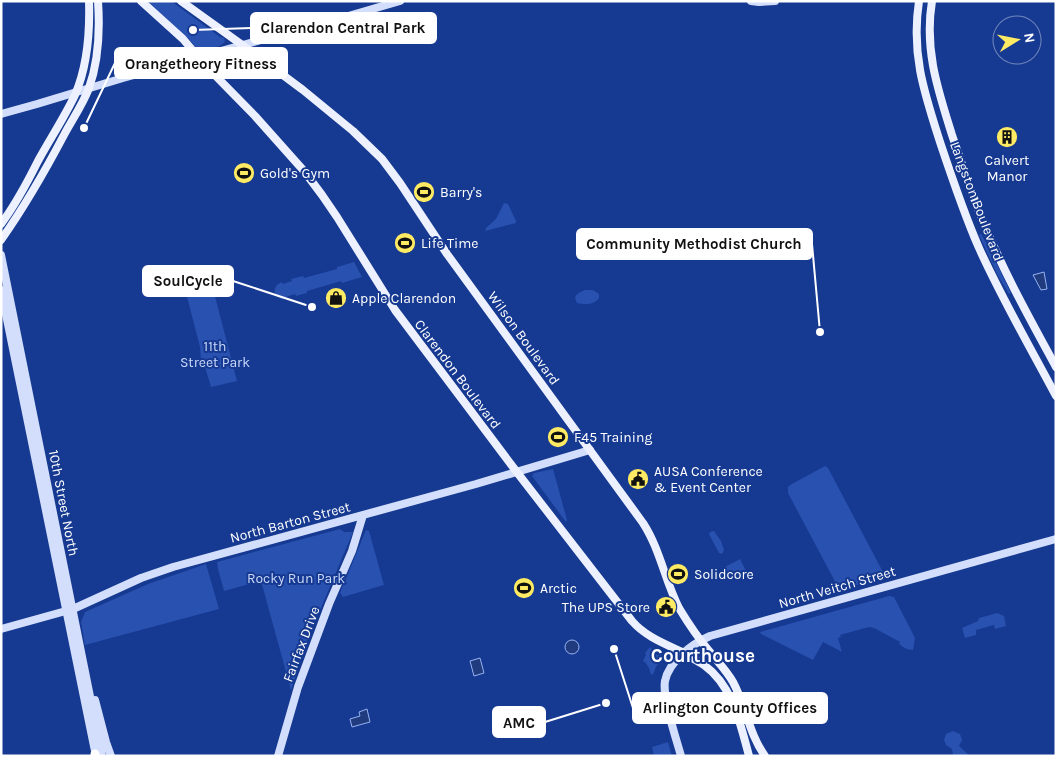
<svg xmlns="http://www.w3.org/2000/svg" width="1057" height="757" font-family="Karla,sans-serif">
  <rect width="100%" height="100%" fill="#163991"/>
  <path fill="#2851b0" d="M 145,1 L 171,1 L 220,37 L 224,38 L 225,42 L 220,46 L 201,51 L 198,50 C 193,44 189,37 181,34 Z
    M 504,203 L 508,204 L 516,221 L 516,223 L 485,231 L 486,228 L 496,219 Z
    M 981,234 L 987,244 L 1011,293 L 1009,294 L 998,276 L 979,235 Z
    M 354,262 L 362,277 L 342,283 L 341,281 L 307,291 L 307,293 L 296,296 L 295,294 L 286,297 L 287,299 L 281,299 L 276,296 C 273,289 275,285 282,282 L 283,284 L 292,281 L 291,279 L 303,276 L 304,278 L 337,269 L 337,267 Z
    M 211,281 L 237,381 L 211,387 L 205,367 L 201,361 L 200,347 L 185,289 Z
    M 585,290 L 593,290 L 599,294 L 599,298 C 594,305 585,305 577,303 L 575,298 C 576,293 581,292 585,290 Z
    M 825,466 L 828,468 L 884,574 L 883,576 L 878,579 L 840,590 L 839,589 L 788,493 L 788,487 L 790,485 Z
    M 553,469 L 567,520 L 566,522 L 532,476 L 534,473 Z
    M 340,529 L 344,532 L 353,532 L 310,634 L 291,690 L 261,581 L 224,591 L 218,569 L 217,562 Z
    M 366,530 L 369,531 L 384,585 L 343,597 L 340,593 Z
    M 714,531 L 721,541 L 724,550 L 722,554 L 719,553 L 709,534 L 710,532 Z
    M 740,559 L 749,577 L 745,579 L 741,574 L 729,580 L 723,568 Z
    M 206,564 L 219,609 L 85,645 L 81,622 L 85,612 L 148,584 Z
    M 889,596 L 894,597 L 915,638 L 913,650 C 907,650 903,647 899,644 L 900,642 L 874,628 L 869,627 L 840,635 L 841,637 L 838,638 L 842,652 L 823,642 L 813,660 L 761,634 L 760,632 Z
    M 997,613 L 1004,616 L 1006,626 L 995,629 L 994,625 L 976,630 L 976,635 L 965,638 L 962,628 L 978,621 L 979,618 Z
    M 650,647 L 657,655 L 661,655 L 663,657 C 659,662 655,667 654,673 L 651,675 C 650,670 648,664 643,661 L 646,655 L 645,653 Z
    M 953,731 L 960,734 L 962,740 L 959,746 L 970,756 L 953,756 L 952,749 L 946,745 L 944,740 L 946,734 Z
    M 668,742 L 672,756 L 654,756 L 652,747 Z"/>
  <path fill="#213c7e" stroke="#96b3f3" d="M 1044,272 L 1047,289 L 1041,290 L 1033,275 Z
    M565 647a7 7 0 1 1 14 0a7 7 0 1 1-14 0Z
    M 480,658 L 484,673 L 474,676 L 470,661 Z
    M 367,709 L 370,722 L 352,727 L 350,719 L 360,716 L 359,712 Z"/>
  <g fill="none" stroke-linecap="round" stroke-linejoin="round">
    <path stroke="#d2defb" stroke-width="8" d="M 751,1 L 759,2 L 775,1
      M 1,114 L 37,104 L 123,78 L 279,35 L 297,31 L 400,1
      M 1,255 L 102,756
      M 1,290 L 96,756
      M 1,629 L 73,609 L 141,578 L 173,567 L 476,484 L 590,450
      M 95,700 L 106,742 L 111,756
      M 278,756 L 298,687 L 329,604 L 352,551 L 363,515
      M 681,756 C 676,738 662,697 665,681 C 669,661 692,644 710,636 L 1056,539"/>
    <path stroke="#edf1ff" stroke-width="8" d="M 141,1 L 183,39 L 205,65 L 255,116 L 304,171 L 322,195 L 337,217 L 395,310 L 516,471 L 632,621 C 645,636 663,643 680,651 C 688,656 696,660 704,665 C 733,686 740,723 749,756
      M 181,1 L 252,52 L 303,90 L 353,131 L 382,159 L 400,183 L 447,254 L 643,523 C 660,549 665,581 679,608 C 688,623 698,638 710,652 C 718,662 727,671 733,682 C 746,706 749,734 765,756
      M 919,1 C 911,54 924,92 940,142 C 952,178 964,214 979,248 C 1002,299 1030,347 1056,396
      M 932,1 C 924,50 938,90 952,135 C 962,164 971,193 983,221 C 1003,271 1030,319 1056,367
      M 1,224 C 16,204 27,183 38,161 C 50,139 64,118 75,95 C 88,65 90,33 89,1
      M 1,240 C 25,206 45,171 64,135 C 72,120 83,104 89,88 C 99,60 100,30 98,1"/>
    <path stroke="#fff" stroke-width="9" d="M 95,756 L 95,754"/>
  </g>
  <defs>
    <g id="building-disc" transform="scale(1.125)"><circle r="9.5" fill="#ffea63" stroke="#163991"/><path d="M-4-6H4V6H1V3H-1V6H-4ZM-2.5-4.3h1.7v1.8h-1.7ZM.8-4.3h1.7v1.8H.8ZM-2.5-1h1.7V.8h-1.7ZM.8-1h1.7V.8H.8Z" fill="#111"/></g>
    <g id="stadium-disc" transform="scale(1.125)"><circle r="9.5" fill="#ffea63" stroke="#163991"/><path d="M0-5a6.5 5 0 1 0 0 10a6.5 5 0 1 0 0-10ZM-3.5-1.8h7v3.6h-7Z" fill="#111"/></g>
    <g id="shop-disc" transform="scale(1.125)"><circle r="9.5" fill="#ffea63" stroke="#163991"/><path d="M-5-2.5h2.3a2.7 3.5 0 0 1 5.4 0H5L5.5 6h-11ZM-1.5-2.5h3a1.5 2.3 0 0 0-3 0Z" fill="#111"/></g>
    <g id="civic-disc" transform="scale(1.125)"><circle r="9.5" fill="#ffea63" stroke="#163991"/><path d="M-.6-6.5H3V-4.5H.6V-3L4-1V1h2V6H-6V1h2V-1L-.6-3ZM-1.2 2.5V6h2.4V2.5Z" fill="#111"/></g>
  </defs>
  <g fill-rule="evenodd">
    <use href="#building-disc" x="1007" y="137"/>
    <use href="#stadium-disc" x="244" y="173"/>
    <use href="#stadium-disc" x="424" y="192"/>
    <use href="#stadium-disc" x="405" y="243"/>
    <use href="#shop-disc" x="336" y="298"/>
    <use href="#stadium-disc" x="558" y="437"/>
    <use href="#civic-disc" x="638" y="479"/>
    <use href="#stadium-disc" x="678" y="574"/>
    <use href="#stadium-disc" x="524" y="588"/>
    <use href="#civic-disc" x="666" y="607"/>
  </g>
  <g text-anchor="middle" stroke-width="4" stroke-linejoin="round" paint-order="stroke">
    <g font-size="14" fill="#fff" stroke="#163991" text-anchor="start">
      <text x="1007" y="165" text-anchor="middle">Calvert<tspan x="1007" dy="16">Manor</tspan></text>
      <text x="260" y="178">Gold's Gym</text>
      <text x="440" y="197">Barry's</text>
      <text x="421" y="248">Life Time</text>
      <text x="352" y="303">Apple Clarendon</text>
      <text x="574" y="442">F45 Training</text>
      <text x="654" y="476">AUSA Conference<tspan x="654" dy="16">&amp; Event Center</tspan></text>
      <text x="694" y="579">Solidcore</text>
      <text x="540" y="593">Arctic</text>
      <text x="650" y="612" text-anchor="end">The UPS Store</text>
    </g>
    <g font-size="14" fill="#fff" stroke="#163991">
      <text transform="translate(977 201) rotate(69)" y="5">Langston Boulevard</text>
      <text transform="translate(524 338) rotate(54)" y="5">Wilson Boulevard</text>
      <text transform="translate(458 374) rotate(53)" y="5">Clarendon Boulevard</text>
      <text transform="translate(64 503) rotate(79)" y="5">10th Street North</text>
      <text transform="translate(290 522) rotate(-15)" y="5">North Barton Street</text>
      <text transform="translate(837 587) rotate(-16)" y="5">North Veitch Street</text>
      <text transform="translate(301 644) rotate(-69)" y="5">Fairfax Drive</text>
    </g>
    <g font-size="14" fill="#cbd9fb" stroke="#163991">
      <text x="215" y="351">11th<tspan x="215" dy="16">Street Park</tspan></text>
      <text x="296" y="583">Rocky Run Park</text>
    </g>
    <g font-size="19" font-weight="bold" fill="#fff" stroke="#163991">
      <text x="703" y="662">Courthouse</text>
    </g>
  </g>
  <path fill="none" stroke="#fff" stroke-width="2" d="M193 30L251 28M84 128L115 63M820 332L812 244M312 307L233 281M614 649L633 708M606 703L545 722"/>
  <g fill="#fff" stroke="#163991" stroke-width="2">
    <circle cx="193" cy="30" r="5"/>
    <circle cx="84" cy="128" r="5"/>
    <circle cx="820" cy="332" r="5"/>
    <circle cx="312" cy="307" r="5"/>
    <circle cx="614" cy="649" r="5"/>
    <circle cx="606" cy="703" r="5"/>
  </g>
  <g fill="#fff" stroke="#fff" stroke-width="2">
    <rect x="251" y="13" width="185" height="30" rx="5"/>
    <rect x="115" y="48" width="172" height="30" rx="5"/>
    <rect x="577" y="229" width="235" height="30" rx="5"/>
    <rect x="143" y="266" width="90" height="30" rx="5"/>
    <rect x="633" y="693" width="194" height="30" rx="5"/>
    <rect x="493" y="707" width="52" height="30" rx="5"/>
  </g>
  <g font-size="15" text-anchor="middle" font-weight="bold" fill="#111">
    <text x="343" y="33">Clarendon Central Park</text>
    <text x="201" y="69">Orangetheory Fitness</text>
    <text x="694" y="249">Community Methodist Church</text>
    <text x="188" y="286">SoulCycle</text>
    <text x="730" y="713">Arlington County Offices</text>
    <text x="519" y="728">AMC</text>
  </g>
  <rect width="1057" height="757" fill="none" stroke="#ffffff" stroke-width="5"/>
  <g transform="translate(1017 40) rotate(80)"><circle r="24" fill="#163991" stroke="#7388bd"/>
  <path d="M0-4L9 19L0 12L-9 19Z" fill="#ffea63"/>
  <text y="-8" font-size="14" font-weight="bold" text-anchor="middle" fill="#ffffff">N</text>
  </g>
</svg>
